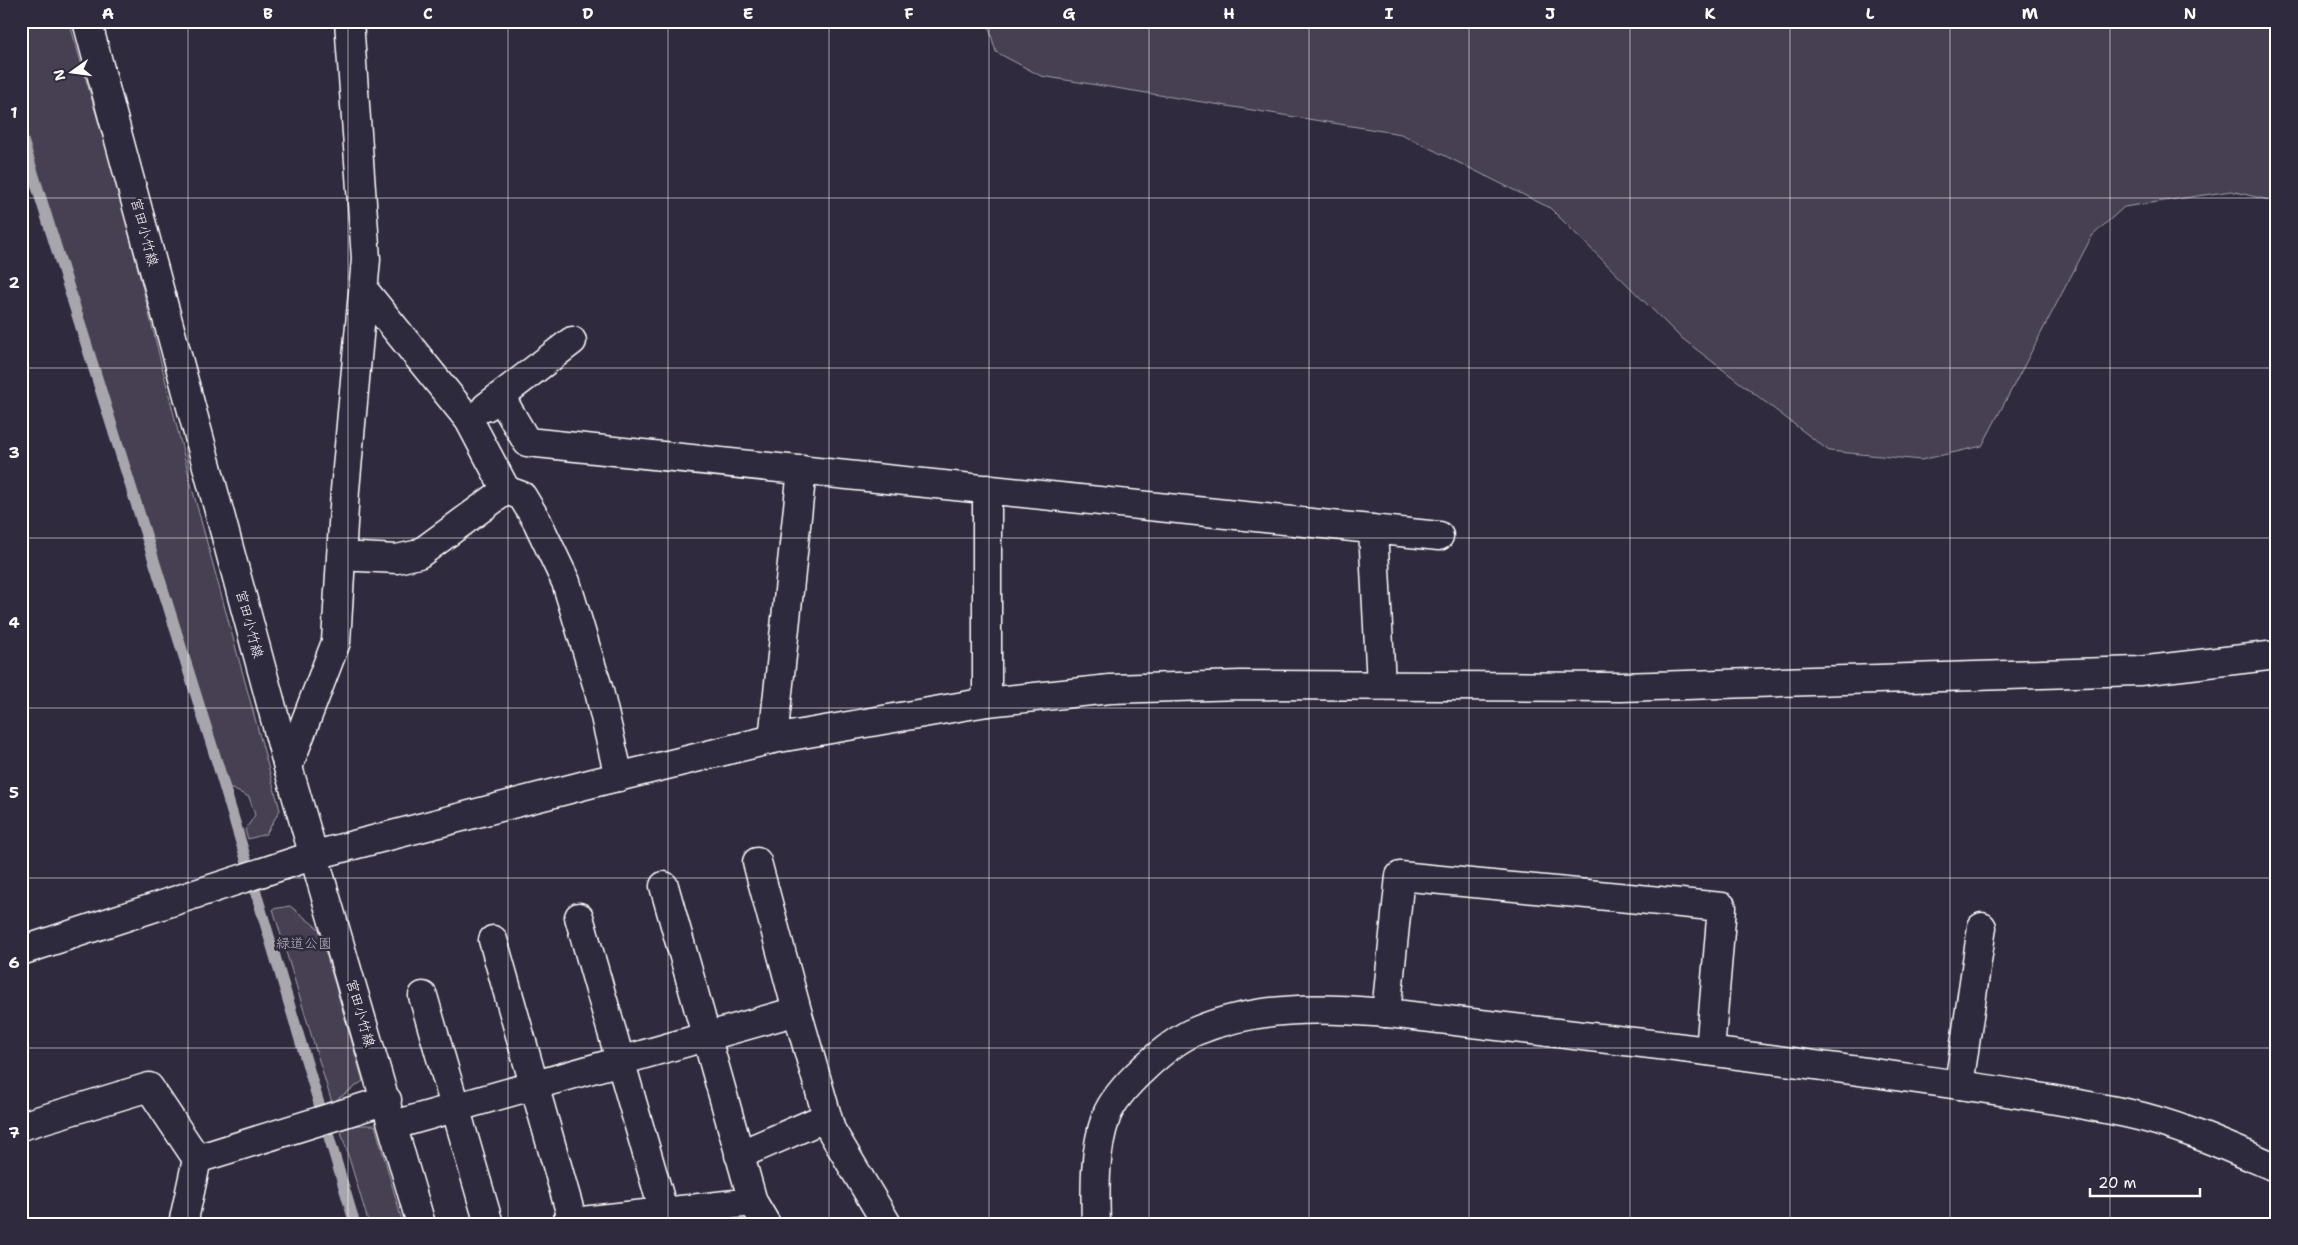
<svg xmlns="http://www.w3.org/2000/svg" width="2298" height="1245" font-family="'Shantell Sans','Klee One',sans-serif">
  <rect width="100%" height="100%" fill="#2f2a3d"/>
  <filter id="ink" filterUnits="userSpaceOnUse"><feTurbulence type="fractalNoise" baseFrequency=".02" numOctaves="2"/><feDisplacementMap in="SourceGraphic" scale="10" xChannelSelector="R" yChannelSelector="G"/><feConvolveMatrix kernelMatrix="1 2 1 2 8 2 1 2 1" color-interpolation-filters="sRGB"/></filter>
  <g filter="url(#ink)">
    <path fill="#464152" stroke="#a2a0a8" d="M 21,21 L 69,21 L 120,196 L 191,484 L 280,810 L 266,834 L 248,839 L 245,830 L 255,815 L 249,797 L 230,788 L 21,117 Z
      M 987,21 L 2277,21 L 2277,202 L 2231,191 L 2124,207 L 2092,236 L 1982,446 L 1921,460 L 1829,451 L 1679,336 L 1550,208 L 1401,134 L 1041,76 L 996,52 Z
      M 290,906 L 319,929 L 363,1081 L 332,1103 L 273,909 Z
      M 339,1125 L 375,1125 L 403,1224 L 369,1224 Z"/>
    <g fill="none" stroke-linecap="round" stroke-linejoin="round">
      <path stroke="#a7a6ad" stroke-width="11" d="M 21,136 L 216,759 L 355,1224"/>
      <g stroke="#fff" stroke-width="31">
        <path id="street" d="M 500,396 L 527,442 L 1439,536
          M 486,407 L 572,341
          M 987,489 L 987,702
          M 506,490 L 522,496 L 537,521 L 566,582 L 599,691 L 619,777
          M 1373,529 L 1381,685
          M 341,556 L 397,559 L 419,554 L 506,490 L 469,420 L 364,290
          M 773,739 L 802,470
          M 288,767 L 336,642 L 345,490 L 366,259 L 349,21
          M 757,862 L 797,1011
          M 664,886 L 753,1202 L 766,1224
          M 579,917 L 664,1213 L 664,1224
          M 493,940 L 573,1222 L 565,1224
          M 423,996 L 489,1224
          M 1386,1013 L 1400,876 L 1722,907 L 1710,1051
          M 1959,1085 L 1982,927
          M 394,1125 L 797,1011 L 831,1130 L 887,1224
          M 21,1126 L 149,1087 L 197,1159
          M 739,1155 L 827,1117
          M 573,1222 L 753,1202
          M 183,1224 L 197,1159 L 387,1100"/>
      </g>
      <g stroke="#fff" stroke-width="31">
        <path id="secondary" d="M 21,951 L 315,855 L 593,783 L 773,739 L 987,702 L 1110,689 L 1241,685 L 1620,687 L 2139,671 L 2277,655
          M 1096,1224 C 1095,1189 1094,1151 1106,1117 C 1116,1089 1169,1042 1196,1031 C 1277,997 1370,1011 1455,1021 C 1506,1027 1557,1033 1608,1039 C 1697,1049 1785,1061 1874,1073 C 1958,1085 2043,1096 2126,1113 C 2178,1124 2228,1147 2277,1168"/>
      </g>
      <g stroke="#fff" stroke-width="31">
        <path id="primary" d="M 87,21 L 288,767 L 421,1224"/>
      </g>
      <use href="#street" stroke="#2f2a3d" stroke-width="28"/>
      <use href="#secondary" stroke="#2f2a3d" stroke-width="28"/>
      <use href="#primary" stroke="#2f2a3d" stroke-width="28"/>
    </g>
  </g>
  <path fill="none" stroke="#fff" stroke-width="1" stroke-opacity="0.55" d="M 188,21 L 188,1224M 348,21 L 348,1224M 508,21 L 508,1224M 668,21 L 668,1224M 829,21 L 829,1224M 989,21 L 989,1224M 1149,21 L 1149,1224M 1309,21 L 1309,1224M 1469,21 L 1469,1224M 1630,21 L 1630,1224M 1790,21 L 1790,1224M 1950,21 L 1950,1224M 2110,21 L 2110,1224M 21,198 L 2277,198M 21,368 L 2277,368M 21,538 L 2277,538M 21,708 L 2277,708M 21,878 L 2277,878M 21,1048 L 2277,1048"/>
  <g text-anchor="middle" stroke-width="5" stroke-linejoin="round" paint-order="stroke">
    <g font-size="14" fill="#fff" stroke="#2f2a3d">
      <text transform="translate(145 232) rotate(75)" y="5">宮田小竹線</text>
      <text transform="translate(250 624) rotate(75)" y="5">宮田小竹線</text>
      <text transform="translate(361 1013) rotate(74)" y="5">宮田小竹線</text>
    </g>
    <g font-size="14" fill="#b5b3ba" stroke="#2f2a3d">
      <text x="304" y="948">緑道公園</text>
    </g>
  </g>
  <rect width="2298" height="1245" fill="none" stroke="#2f2a3d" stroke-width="55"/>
  <g transform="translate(72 72) rotate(256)" stroke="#2f2a3d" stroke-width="4" paint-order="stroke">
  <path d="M0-4L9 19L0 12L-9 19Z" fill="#ffffff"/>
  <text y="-8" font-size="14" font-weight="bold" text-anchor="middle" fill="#ffffff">N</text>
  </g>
  <path d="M2090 1188v8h110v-8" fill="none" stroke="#ffffff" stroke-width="2.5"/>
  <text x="2098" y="1188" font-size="15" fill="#ffffff" stroke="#2f2a3d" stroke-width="4" paint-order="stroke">20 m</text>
  <rect x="28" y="28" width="2242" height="1190" fill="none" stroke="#fff" stroke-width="2"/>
  <g font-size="16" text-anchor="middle" font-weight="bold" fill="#fff">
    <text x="108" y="19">A</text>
    <text x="268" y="19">B</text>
    <text x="428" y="19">C</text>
    <text x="588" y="19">D</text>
    <text x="748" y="19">E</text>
    <text x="909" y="19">F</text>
    <text x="1069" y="19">G</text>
    <text x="1229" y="19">H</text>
    <text x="1389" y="19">I</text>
    <text x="1550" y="19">J</text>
    <text x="1710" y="19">K</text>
    <text x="1870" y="19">L</text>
    <text x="2030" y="19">M</text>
    <text x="2190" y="19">N</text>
    <text x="14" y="118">1</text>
    <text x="14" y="288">2</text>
    <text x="14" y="458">3</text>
    <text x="14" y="628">4</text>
    <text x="14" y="798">5</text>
    <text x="14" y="968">6</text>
    <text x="14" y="1138">7</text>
  </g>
</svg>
